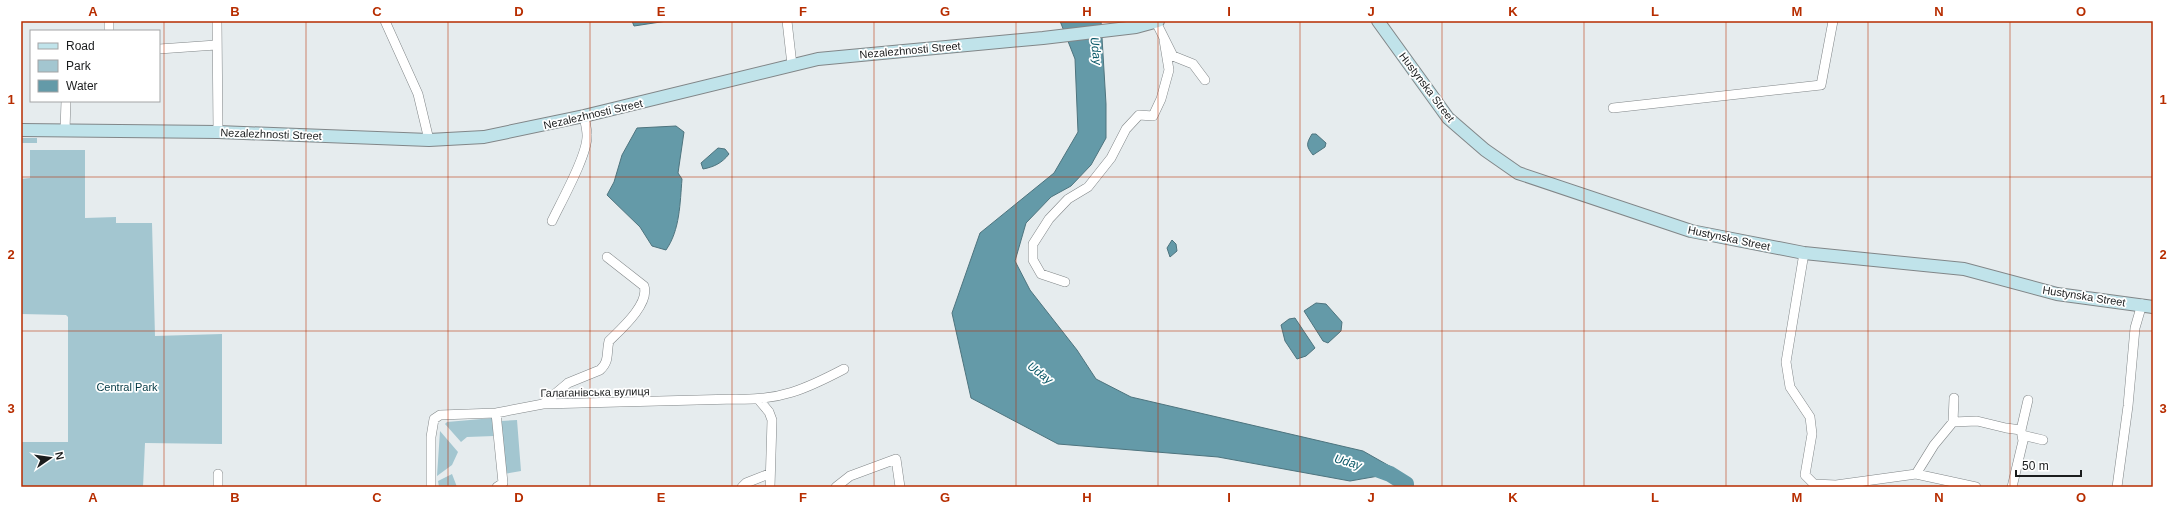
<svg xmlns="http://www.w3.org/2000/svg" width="2174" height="508" font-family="Helvetica,sans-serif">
  <rect width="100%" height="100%" fill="#e6ecee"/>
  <path fill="#a3c6d0" d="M 21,138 L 37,138 L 37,143 L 21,143 Z
    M 30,150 L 85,150 L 85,218 L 116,217 L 116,223 L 152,223 L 155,336 L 222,334 L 222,444 L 145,443 L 143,487 L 21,487 L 21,442 L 68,442 L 68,317 L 66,315 L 21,314 L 21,179 L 30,178 Z
    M 493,418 L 494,436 L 467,437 L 461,442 L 445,424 L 447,422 Z
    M 517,420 L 521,471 L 504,474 L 501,421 Z
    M 440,431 L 458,452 L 452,465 L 437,476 Z
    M 452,474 L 457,487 L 439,487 L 438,481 Z"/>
  <path fill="#649aa8" stroke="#4e747e" d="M 632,21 L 667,21 L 634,26 Z
    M 1060,21 L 1101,21 L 1106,104 L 1106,138 L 1091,165 L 1071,186 L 1051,197 L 1026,223 L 1015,261 L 1030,290 L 1077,350 L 1096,379 L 1131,397 L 1363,451 L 1393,468 L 1390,474 L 1350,481 L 1218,457 L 1058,444 L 971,398 L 952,313 L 980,233 L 1054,173 L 1078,132 L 1075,59 Z
    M 676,126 L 684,132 L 678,173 L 682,179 C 680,203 680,230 666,250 L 652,246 L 640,227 L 607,195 L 614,182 L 622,155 L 637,128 Z
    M 1312,134 L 1316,134 L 1326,143 L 1325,147 L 1313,155 C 1306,146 1306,144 1312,134 Z
    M 718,148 L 725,149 L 729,154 C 722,163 714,167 703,169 L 701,163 Z
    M 1172,240 L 1176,244 L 1177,251 L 1170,257 L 1167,248 Z
    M 1316,303 L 1326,304 L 1342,322 L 1341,331 L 1328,343 L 1323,341 L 1304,311 Z
    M 1295,318 L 1315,348 L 1306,356 L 1297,359 L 1285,341 L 1281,325 L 1289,319 Z"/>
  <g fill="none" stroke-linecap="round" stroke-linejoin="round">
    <path stroke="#649aa8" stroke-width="16" d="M 1371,467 L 1390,474 L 1406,484 L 1406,487"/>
    <g stroke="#818688" stroke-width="10">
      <path id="street" d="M 109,21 L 109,31
        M 217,21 L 218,132
        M 385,21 L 418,94 L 429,140
        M 787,21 L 792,65
        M 1156,22 L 1173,56 L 1193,64 L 1205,80
        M 159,49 L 216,45
        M 1613,108 L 1821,85 L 1833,21
        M 65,130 L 66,101
        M 552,221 C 561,202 588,154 587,135 C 587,129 585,122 584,116
        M 1804,253 L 1786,362 L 1790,387 L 1810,417 L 1812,434 L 1805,475 L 1814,484 L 1836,485 L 1916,474 L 1976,487
        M 1065,282 L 1041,274 L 1033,260 L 1033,244 L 1049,219 L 1068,199 L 1088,187 L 1111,158 L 1126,129 L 1139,115 L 1153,116 L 1161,99 L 1169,70 L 1164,40
        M 759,400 L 769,412 L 772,420 L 770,487
        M 543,404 L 568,383 L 600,370 C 610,361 606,353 609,341 C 620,330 650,304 644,286 L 607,257
        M 496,413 L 503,483 L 497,487
        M 1953,422 L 1977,421 L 2006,428 L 2021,430
        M 2022,435 L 2043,440
        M 218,474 L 218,487
        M 1916,474 L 1934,445 L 1953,422 L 1954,398
        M 431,487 L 431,437 L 434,419 L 440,415 L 496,413 L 543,404 L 736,399 C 779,401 806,389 844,369
        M 742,487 L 746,483 L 769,474
        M 836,487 L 850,476 L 896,459 L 900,487
        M 2012,487 L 2023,441 L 2021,430 L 2028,400
        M 2117,487 L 2128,406 L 2135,328 L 2142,304"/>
    </g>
    <g stroke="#818688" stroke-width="14">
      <path id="secondary" d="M 1378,21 L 1448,118 L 1485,150 L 1518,173 L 1691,231 L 1804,253 L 1964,269 L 2057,294 L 2153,307
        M 21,130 L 218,132 L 429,140 L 484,137 L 584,116 L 818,59 L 1043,38 L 1136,27 L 1158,21"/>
    </g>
    <use href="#street" stroke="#fff" stroke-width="9"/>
    <use href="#secondary" stroke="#c0e3ea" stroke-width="12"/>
  </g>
  <path fill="none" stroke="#b72d00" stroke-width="1" stroke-opacity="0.55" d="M 164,21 L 164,487M 306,21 L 306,487M 448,21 L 448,487M 590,21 L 590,487M 732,21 L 732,487M 874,21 L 874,487M 1016,21 L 1016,487M 1158,21 L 1158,487M 1300,21 L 1300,487M 1442,21 L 1442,487M 1584,21 L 1584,487M 1726,21 L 1726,487M 1868,21 L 1868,487M 2010,21 L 2010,487M 21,177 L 2153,177M 21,331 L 2153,331"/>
  <g text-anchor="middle" stroke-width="3.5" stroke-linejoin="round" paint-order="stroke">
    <g font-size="11" fill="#1a1c1d" stroke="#fff">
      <text transform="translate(910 50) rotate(-5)" y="4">Nezalezhnosti Street</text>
      <text transform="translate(1427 87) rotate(53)" y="4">Hustynska Street</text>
      <text transform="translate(593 114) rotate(-13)" y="4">Nezalezhnosti Street</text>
      <text transform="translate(271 134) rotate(2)" y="4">Nezalezhnosti Street</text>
      <text transform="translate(1729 238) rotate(12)" y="4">Hustynska Street</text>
      <text transform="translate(2084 296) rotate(9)" y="4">Hustynska Street</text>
      <text transform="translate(595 392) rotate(-1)" y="4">Галаганівська вулиця</text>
    </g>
    <g font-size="11" fill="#013742" stroke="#fff">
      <text x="127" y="391">Central Park</text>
    </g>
    <g font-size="12" font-style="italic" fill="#0b5968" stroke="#fff">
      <text transform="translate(1096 51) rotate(83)" y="4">Uday</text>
      <text transform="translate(1040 373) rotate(37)" y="4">Uday</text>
      <text transform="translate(1348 462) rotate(16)" y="4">Uday</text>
    </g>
  </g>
  <rect width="2174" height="508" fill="none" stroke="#ffffff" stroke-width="44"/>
  <rect x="30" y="30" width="130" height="72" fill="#ffffff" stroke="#a3a4a5"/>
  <rect x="38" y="43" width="20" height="6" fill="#c0e3ea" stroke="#a3a4a5"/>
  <text x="66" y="50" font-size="12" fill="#1a1c1d">Road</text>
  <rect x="38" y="60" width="20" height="12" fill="#a3c6d0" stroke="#a3a4a5"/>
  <text x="66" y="70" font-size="12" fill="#1a1c1d">Park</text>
  <rect x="38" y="80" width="20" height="12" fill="#649aa8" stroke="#a3a4a5"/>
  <text x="66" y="90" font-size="12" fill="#1a1c1d">Water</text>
  <g transform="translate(50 458) rotate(77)" stroke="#ffffff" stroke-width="3" paint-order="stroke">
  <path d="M0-3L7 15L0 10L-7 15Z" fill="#1a1c1d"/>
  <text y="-6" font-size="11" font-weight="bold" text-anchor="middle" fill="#1a1c1d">N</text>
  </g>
  <path d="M2016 470v6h65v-6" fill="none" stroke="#1a1c1d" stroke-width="2"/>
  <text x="2022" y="470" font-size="12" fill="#1a1c1d" stroke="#ffffff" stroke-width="3" paint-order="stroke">50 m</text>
  <rect x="22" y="22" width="2130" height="464" fill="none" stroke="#b72d00" stroke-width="1.5"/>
  <g font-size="13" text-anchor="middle" font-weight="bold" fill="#b72d00">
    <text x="93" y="16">A</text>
    <text x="235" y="16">B</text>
    <text x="377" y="16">C</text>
    <text x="519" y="16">D</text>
    <text x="661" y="16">E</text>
    <text x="803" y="16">F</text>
    <text x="945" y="16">G</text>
    <text x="1087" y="16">H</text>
    <text x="1229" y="16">I</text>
    <text x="1371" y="16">J</text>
    <text x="1513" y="16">K</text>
    <text x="1655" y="16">L</text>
    <text x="1797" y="16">M</text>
    <text x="1939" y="16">N</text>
    <text x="2081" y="16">O</text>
    <text x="11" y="104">1</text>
    <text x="2163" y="104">1</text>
    <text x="11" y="259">2</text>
    <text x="2163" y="259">2</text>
    <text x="11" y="413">3</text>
    <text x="2163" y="413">3</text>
    <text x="93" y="502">A</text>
    <text x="235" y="502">B</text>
    <text x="377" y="502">C</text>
    <text x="519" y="502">D</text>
    <text x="661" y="502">E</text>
    <text x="803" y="502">F</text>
    <text x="945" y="502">G</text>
    <text x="1087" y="502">H</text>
    <text x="1229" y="502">I</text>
    <text x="1371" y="502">J</text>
    <text x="1513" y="502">K</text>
    <text x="1655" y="502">L</text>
    <text x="1797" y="502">M</text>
    <text x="1939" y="502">N</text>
    <text x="2081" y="502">O</text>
  </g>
</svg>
